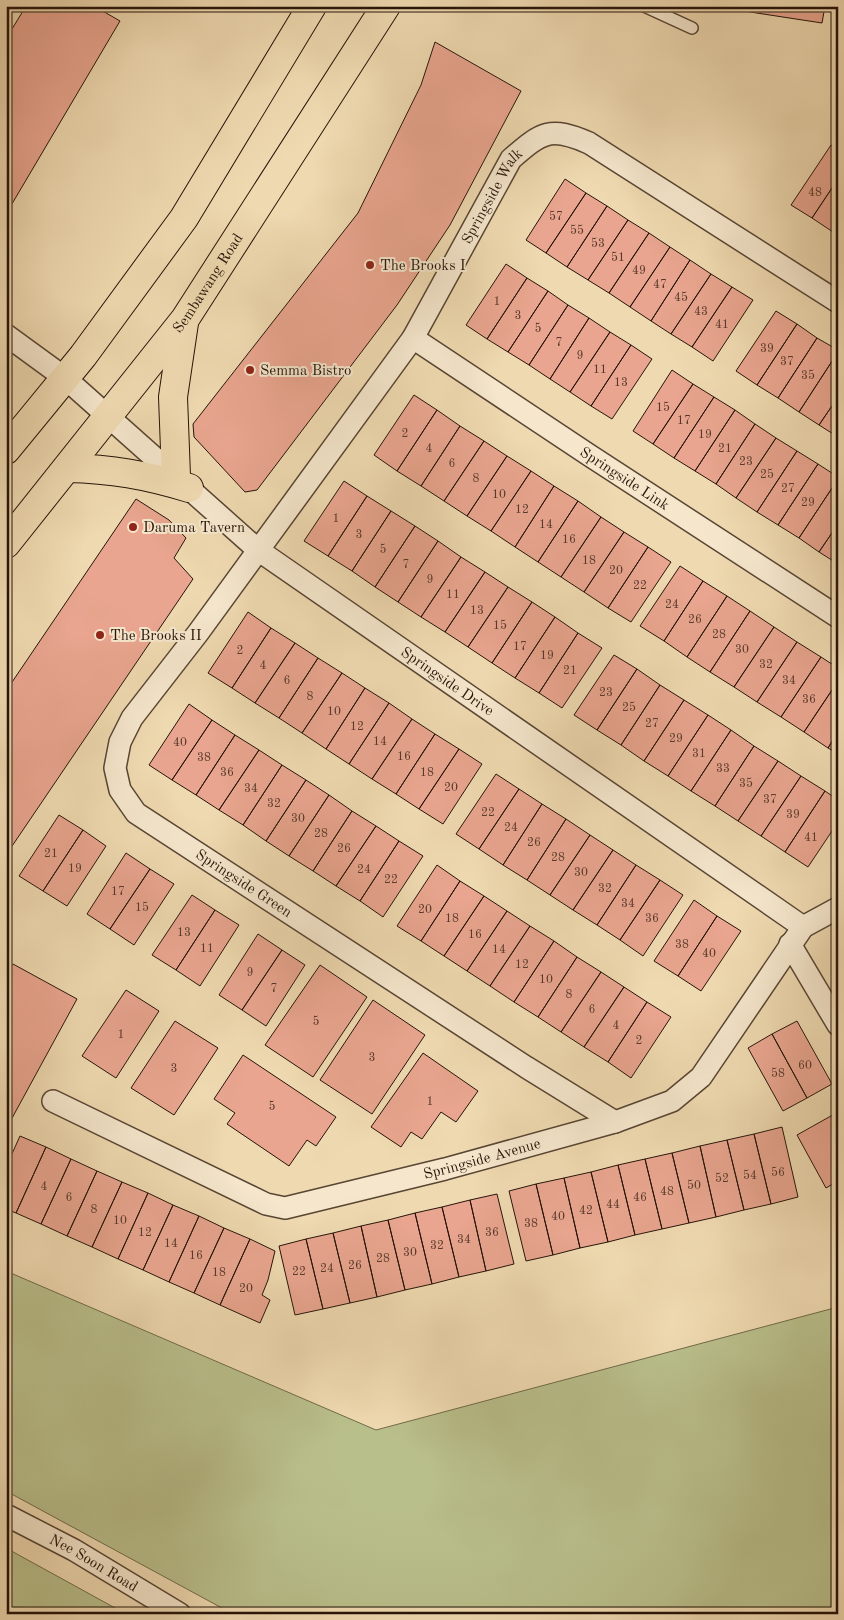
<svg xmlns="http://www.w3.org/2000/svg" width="844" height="1620" font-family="'Old Standard TT',serif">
  <rect width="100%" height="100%" fill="#efd9b0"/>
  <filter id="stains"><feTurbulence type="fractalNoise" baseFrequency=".004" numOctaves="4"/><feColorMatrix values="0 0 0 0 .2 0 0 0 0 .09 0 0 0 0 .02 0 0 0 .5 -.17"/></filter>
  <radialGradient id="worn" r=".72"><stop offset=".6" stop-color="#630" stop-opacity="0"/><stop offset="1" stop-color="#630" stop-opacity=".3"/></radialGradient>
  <path fill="#b9bf8b" stroke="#706a4a" d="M 6,1271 L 376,1430 L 838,1307 L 838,1614 L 233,1614 L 6,1491 Z
    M 6,1548 L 126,1614 L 6,1614 Z"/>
  <path fill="#e9a58f" stroke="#261409" d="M 26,6 L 94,6 L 120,21 L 6,214 L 6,26 L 12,29 Z
    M 711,6 L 825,6 L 822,23 Z
    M 435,42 L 521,91 L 450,225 L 397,305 L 257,490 L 245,492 L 194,437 L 193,424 L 358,213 L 421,85 Z
    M 831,145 L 838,149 L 838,179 L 812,218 L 791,205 Z
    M 565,179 L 586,193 L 546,253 L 526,240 Z
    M 838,179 L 838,225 L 833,232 L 812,218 Z
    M 586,193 L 607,206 L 567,267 L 546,253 Z
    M 607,206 L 628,220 L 588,280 L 567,267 Z
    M 628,220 L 649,233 L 609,293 L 588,280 Z
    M 838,225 L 838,236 L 833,232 Z
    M 649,233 L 670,247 L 630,307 L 609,293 Z
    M 670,247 L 690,260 L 651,321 L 630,307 Z
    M 690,260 L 711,274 L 671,334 L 651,321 Z
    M 506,264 L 527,278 L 487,339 L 466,325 Z
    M 711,274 L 732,287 L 692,347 L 671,334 Z
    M 527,278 L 548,291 L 508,352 L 487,339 Z
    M 732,287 L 753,300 L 713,361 L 692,347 Z
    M 548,291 L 568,305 L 529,365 L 508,352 Z
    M 568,305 L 589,318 L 550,379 L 529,365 Z
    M 776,311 L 797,324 L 757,385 L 736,371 Z
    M 589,318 L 610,332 L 570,392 L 550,379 Z
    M 797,324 L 817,338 L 778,398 L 757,385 Z
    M 610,332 L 631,345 L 591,406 L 570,392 Z
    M 817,338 L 838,350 L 838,352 L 799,412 L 778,398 Z
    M 631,345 L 652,359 L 612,419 L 591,406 Z
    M 838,352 L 838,397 L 819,425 L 799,412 Z
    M 672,370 L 693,384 L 653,444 L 633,431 Z
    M 693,384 L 714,397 L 674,458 L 653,444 Z
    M 414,395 L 437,410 L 397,471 L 374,455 Z
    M 714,397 L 735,410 L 695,471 L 674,458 Z
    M 838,397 L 838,437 L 819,425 Z
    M 437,410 L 460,426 L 421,486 L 397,471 Z
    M 735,410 L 755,424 L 716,484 L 695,471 Z
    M 755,424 L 776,438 L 736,498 L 716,484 Z
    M 460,426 L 484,441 L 444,501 L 421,486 Z
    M 776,438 L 797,451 L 757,512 L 736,498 Z
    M 484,441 L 507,456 L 467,516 L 444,501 Z
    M 797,451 L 818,464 L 778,525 L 757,512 Z
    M 507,456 L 531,471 L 491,531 L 467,516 Z
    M 818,464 L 838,477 L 838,479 L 799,538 L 778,525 Z
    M 531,471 L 554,486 L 515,547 L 491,531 Z
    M 838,479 L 838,524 L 819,552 L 799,538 Z
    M 344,481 L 367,496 L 328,556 L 304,541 Z
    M 554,486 L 578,501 L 538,562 L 515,547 Z
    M 367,496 L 391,511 L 352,571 L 328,556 Z
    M 136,499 L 169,520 L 186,538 L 174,558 L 193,579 L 6,855 L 6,691 Z
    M 578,501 L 601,517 L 561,577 L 538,562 Z
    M 391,511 L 415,526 L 375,587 L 352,571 Z
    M 601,517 L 624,532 L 584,592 L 561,577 Z
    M 838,524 L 838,564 L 819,552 Z
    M 415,526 L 438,541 L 398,602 L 375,587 Z
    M 624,532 L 648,547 L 608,608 L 584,592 Z
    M 438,541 L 461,557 L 421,617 L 398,602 Z
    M 648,547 L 671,562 L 631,622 L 608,608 Z
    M 461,557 L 485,572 L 445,632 L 421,617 Z
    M 680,566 L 703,581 L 664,641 L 640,626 Z
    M 485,572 L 508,587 L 468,647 L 445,632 Z
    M 703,581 L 727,596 L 687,657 L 664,641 Z
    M 508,587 L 532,602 L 492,663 L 468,647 Z
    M 727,596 L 750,611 L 710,672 L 687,657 Z
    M 532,602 L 555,617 L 515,678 L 492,663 Z
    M 750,611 L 774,627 L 734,687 L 710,672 Z
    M 248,612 L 271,628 L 232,688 L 208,673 Z
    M 555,617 L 578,633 L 539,693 L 515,678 Z
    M 774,627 L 797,642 L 757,702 L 734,687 Z
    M 271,628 L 295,643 L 255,703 L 232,688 Z
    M 578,633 L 602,648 L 562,708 L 539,693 Z
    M 797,642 L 821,657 L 781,717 L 757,702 Z
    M 295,643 L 318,658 L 279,718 L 255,703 Z
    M 614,655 L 637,669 L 597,730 L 574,715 Z
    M 821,657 L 838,668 L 838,681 L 804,732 L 781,717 Z
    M 318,658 L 342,673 L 302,733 L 279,718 Z
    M 637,669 L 660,685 L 621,745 L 597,730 Z
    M 342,673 L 365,688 L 326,749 L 302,733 Z
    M 838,681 L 838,732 L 828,748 L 804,732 Z
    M 660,685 L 684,700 L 644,761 L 621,745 Z
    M 365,688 L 389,703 L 349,764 L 326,749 Z
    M 684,700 L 708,715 L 668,776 L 644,761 Z
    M 389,703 L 412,719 L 372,779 L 349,764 Z
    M 189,704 L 212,720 L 172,780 L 149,765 Z
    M 708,715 L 731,730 L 691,791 L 668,776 Z
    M 412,719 L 435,734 L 396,794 L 372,779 Z
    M 212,720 L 235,735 L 196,795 L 172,780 Z
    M 731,730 L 754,746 L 715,806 L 691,791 Z
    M 838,732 L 838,754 L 828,748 Z
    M 435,734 L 459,749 L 419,809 L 396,794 Z
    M 235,735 L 259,750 L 219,810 L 196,795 Z
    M 754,746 L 778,761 L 738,821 L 715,806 Z
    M 459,749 L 482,764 L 443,824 L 419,809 Z
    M 259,750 L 282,765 L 243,825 L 219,810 Z
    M 778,761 L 801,776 L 761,836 L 738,821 Z
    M 282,765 L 306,780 L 266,841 L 243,825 Z
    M 496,774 L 519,789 L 479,849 L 456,834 Z
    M 801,776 L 825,791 L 785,852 L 761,836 Z
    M 306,780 L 329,795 L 289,856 L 266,841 Z
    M 519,789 L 542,804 L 503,865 L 479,849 Z
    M 825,791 L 838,800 L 838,822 L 808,867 L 785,852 Z
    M 329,795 L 352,811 L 313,871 L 289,856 Z
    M 542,804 L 566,819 L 527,880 L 503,865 Z
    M 352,811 L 376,826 L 336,886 L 313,871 Z
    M 59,815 L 83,830 L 43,891 L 19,876 Z
    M 566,819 L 590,835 L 550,895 L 527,880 Z
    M 376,826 L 399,841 L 360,901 L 336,886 Z
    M 83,830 L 106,846 L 67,906 L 43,891 Z
    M 590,835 L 613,850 L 573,910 L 550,895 Z
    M 399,841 L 423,856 L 383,917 L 360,901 Z
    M 613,850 L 636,865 L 597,925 L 573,910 Z
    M 126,853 L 150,869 L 110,929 L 87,914 Z
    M 437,865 L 460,881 L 421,941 L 397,926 Z
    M 636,865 L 660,880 L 620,940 L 597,925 Z
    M 150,869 L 174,884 L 134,945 L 110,929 Z
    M 660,880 L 683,895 L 643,956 L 620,940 Z
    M 460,881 L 484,896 L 444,956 L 421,941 Z
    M 192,895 L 215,910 L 176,970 L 152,955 Z
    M 484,896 L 507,911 L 467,971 L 444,956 Z
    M 694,900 L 717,916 L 678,976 L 654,961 Z
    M 215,910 L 239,925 L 200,986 L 176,970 Z
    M 507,911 L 530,926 L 490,986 L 467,971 Z
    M 717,916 L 741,931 L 701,991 L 678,976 Z
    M 530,926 L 554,941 L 514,1002 L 490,986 Z
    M 258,934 L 282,950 L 242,1010 L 219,995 Z
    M 554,941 L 577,957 L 538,1017 L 514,1002 Z
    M 282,950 L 305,965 L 266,1026 L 242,1010 Z
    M 577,957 L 601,972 L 561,1032 L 538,1017 Z
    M 13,964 L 77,999 L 11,1120 L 6,1118 L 6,976 Z
    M 320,965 L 367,997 L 313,1077 L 265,1045 Z
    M 601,972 L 624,987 L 584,1047 L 561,1032 Z
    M 624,987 L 647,1002 L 608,1062 L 584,1047 Z
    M 126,990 L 159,1011 L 116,1078 L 82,1056 Z
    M 373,1000 L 425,1035 L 372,1114 L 320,1080 Z
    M 647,1002 L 671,1017 L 631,1078 L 608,1062 Z
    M 175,1021 L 218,1048 L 174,1115 L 131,1088 Z
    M 797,1021 L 832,1084 L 807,1098 L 772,1034 Z
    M 772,1034 L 807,1098 L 783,1111 L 748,1048 Z
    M 423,1053 L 478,1091 L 456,1122 L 441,1112 L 422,1139 L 411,1132 L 401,1147 L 371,1127 Z
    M 243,1055 L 336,1117 L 316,1146 L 307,1140 L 289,1166 L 227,1124 L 235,1113 L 214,1099 Z
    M 838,1112 L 838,1181 L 826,1188 L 797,1135 Z
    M 782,1127 L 798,1197 L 771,1204 L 754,1134 Z
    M 754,1134 L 771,1204 L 744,1210 L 727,1140 Z
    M 20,1136 L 46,1147 L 16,1213 L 6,1209 L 6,1167 Z
    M 727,1140 L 744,1210 L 716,1217 L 700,1146 Z
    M 700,1146 L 716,1217 L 689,1223 L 672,1153 Z
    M 46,1147 L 71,1159 L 41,1224 L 16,1213 Z
    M 672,1153 L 689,1223 L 662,1229 L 645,1159 Z
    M 71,1159 L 97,1171 L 67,1236 L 41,1224 Z
    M 645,1159 L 662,1229 L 635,1235 L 618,1165 Z
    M 618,1165 L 635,1235 L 608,1242 L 591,1172 Z
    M 97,1171 L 122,1182 L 92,1247 L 67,1236 Z
    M 591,1172 L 608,1242 L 580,1248 L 564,1178 Z
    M 564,1178 L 580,1248 L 553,1255 L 536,1184 Z
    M 122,1182 L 148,1193 L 118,1259 L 92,1247 Z
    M 536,1184 L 553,1255 L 526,1261 L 509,1191 Z
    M 148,1193 L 173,1205 L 143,1270 L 118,1259 Z
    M 497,1194 L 514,1264 L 486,1271 L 470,1200 Z
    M 470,1200 L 486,1271 L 459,1277 L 442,1207 Z
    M 173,1205 L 199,1216 L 169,1282 L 143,1270 Z
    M 442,1207 L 459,1277 L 432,1284 L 415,1213 Z
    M 415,1213 L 432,1284 L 405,1290 L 388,1220 Z
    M 199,1216 L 224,1228 L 194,1293 L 169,1282 Z
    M 388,1220 L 405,1290 L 377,1297 L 361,1226 Z
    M 361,1226 L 377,1297 L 350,1303 L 333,1233 Z
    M 224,1228 L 250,1239 L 220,1305 L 194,1293 Z
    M 333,1233 L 350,1303 L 323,1309 L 306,1239 Z
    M 250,1239 L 275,1251 L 268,1280 L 262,1295 L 270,1300 L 260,1323 L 220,1305 Z
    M 306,1239 L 323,1309 L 295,1315 L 279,1246 Z"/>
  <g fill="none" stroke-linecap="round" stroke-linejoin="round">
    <g stroke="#584533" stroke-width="14">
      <path id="lane" d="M 644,6 L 692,28"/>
    </g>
    <g stroke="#584533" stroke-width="24">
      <g id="street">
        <path id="s1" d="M 6,335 L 65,378 L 258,550 L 803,927"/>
        <path id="s2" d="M 413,338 L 589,455 L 838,617"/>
        <path d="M 790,944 L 838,1025"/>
        <path id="s3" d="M 53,1101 L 266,1204 L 285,1208 L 445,1169 L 615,1122 L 672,1101 L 701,1077 L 803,927 L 838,908"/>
        <path id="s4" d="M 615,1122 L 526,1067 L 136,813 L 120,790 L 115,768 L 120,742 L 132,718 L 198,633 L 413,338 L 511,159 C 542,132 550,126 589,143 L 838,302"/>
        <path id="s5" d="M 6,1515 L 74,1550 L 180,1614"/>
      </g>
    </g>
    <g stroke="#261409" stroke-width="30">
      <g id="primary">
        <path d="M 6,450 L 83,356 L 184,218 L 312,6"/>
        <path d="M 67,468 C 112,469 146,475 189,488"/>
        <path d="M 176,476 L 173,397 L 184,323"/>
        <path id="s6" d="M 6,544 L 185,319 L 386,6"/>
      </g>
    </g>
    <use href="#lane" stroke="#f5e6cc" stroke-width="11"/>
    <use href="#street" stroke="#f5e6cc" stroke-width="21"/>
    <use href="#primary" stroke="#efd9b0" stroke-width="28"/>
  </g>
  <g fill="#8f2418" stroke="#f5e6cc" stroke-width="2">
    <circle cx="370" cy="265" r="5"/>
    <circle cx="250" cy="370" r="5"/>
    <circle cx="133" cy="527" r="5"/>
    <circle cx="100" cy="635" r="5"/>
  </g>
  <g text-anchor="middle" stroke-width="4" stroke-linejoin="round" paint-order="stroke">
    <g font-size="12" fill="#57382a">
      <text x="815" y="196">48</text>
      <text x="556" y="220">57</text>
      <text x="577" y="234">55</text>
      <text x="598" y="247">53</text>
      <text x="618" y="261">51</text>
      <text x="639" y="274">49</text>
      <text x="660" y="288">47</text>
      <text x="681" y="301">45</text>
      <text x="497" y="305">1</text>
      <text x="701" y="315">43</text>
      <text x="518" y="319">3</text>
      <text x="722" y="328">41</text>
      <text x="538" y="332">5</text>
      <text x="559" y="346">7</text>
      <text x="767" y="352">39</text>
      <text x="580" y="359">9</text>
      <text x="787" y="365">37</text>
      <text x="600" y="373">11</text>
      <text x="808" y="379">35</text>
      <text x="621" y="386">13</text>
      <text x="663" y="411">15</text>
      <text x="684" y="424">17</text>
      <text x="405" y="437">2</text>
      <text x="705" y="438">19</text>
      <text x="429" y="452">4</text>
      <text x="725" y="452">21</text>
      <text x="746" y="465">23</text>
      <text x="452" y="467">6</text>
      <text x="767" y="478">25</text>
      <text x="476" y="482">8</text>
      <text x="788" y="492">27</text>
      <text x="499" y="498">10</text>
      <text x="808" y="506">29</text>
      <text x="522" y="513">12</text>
      <text x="336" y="522">1</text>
      <text x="546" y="528">14</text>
      <text x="359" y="538">3</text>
      <text x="569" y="543">16</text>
      <text x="383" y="553">5</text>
      <text x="589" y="564">18</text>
      <text x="406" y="568">7</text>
      <text x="616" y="574">20</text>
      <text x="430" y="583">9</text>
      <text x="640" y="589">22</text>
      <text x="453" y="598">11</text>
      <text x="672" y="608">24</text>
      <text x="477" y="614">13</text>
      <text x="695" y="623">26</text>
      <text x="500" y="629">15</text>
      <text x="719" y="638">28</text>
      <text x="520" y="650">17</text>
      <text x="742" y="653">30</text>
      <text x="240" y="654">2</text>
      <text x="547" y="659">19</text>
      <text x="766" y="668">32</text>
      <text x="263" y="669">4</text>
      <text x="570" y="674">21</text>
      <text x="287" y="684">6</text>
      <text x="789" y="684">34</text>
      <text x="606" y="696">23</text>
      <text x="310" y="700">8</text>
      <text x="809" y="703">36</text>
      <text x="629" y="711">25</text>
      <text x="334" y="715">10</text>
      <text x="652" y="727">27</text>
      <text x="357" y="730">12</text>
      <text x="676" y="742">29</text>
      <text x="380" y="745">14</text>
      <text x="180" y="746">40</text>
      <text x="699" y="757">31</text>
      <text x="404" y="760">16</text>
      <text x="204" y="761">38</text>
      <text x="723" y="772">33</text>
      <text x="227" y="776">36</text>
      <text x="427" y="776">18</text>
      <text x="746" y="787">35</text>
      <text x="451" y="791">20</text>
      <text x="251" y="792">34</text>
      <text x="770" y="803">37</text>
      <text x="274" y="807">32</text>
      <text x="488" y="816">22</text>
      <text x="793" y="818">39</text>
      <text x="298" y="822">30</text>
      <text x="511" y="831">24</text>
      <text x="321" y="837">28</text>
      <text x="811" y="841">41</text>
      <text x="534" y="846">26</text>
      <text x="344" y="852">26</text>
      <text x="51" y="857">21</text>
      <text x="558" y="861">28</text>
      <text x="75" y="872">19</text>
      <text x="364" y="873">24</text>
      <text x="581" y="876">30</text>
      <text x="391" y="883">22</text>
      <text x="605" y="892">32</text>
      <text x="118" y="895">17</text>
      <text x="628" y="907">34</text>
      <text x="142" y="911">15</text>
      <text x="425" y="913">20</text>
      <text x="452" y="922">18</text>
      <text x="652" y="922">36</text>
      <text x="184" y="936">13</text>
      <text x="475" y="938">16</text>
      <text x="682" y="948">38</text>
      <text x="207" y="952">11</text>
      <text x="499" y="953">14</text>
      <text x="709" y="957">40</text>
      <text x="522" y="968">12</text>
      <text x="250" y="976">9</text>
      <text x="546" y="983">10</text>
      <text x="274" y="992">7</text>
      <text x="569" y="998">8</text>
      <text x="592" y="1013">6</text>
      <text x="316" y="1025">5</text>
      <text x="616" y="1029">4</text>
      <text x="121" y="1038">1</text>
      <text x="639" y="1044">2</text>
      <text x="372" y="1061">3</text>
      <text x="805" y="1069">60</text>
      <text x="174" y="1072">3</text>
      <text x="778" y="1077">58</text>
      <text x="430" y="1105">1</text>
      <text x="272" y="1110">5</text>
      <text x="778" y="1176">56</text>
      <text x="750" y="1179">54</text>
      <text x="722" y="1182">52</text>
      <text x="694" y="1189">50</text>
      <text x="44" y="1190">4</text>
      <text x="667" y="1195">48</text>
      <text x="69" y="1201">6</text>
      <text x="640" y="1201">46</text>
      <text x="613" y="1208">44</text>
      <text x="94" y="1213">8</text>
      <text x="586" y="1214">42</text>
      <text x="558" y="1220">40</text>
      <text x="120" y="1224">10</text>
      <text x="531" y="1227">38</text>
      <text x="145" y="1236">12</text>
      <text x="492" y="1236">36</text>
      <text x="464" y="1243">34</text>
      <text x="171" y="1247">14</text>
      <text x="437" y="1249">32</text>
      <text x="410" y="1256">30</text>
      <text x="196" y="1259">16</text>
      <text x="383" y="1262">28</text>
      <text x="355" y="1269">26</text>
      <text x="327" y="1272">24</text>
      <text x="299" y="1275">22</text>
      <text x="219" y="1276">18</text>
      <text x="246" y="1292">20</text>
    </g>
    <g font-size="15" fill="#261409" stroke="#f5e6cc">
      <text dy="5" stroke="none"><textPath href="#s4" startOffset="1309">Springside Walk</textPath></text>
      <text dy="5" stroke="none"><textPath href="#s6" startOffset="330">Sembawang Road</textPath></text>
      <text dy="5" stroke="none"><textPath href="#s2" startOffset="254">Springside Link</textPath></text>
      <text dy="5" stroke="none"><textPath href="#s1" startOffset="562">Springside Drive</textPath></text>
      <text transform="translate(244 883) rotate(33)" y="5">Springside Green</text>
      <text dy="5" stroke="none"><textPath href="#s3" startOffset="459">Springside Avenue</textPath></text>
      <text dy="5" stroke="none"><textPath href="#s5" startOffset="100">Nee Soon Road</textPath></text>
    </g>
    <g font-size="15" fill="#261409" stroke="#f5e6cc" text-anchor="start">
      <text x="380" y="270">The Brooks I</text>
      <text x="260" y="375">Semma Bistro</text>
      <text x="143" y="532">Daruma Tavern</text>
      <text x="110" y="640">The Brooks II</text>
    </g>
  </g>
  <rect width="844" height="1620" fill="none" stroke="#efd9b0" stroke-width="25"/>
  <rect x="8" y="8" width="829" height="1605" fill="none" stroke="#261409" stroke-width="2.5"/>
  <rect x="12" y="12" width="819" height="1595" fill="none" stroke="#261409"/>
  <rect width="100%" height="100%" filter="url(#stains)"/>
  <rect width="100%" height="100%" fill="url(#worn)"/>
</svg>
